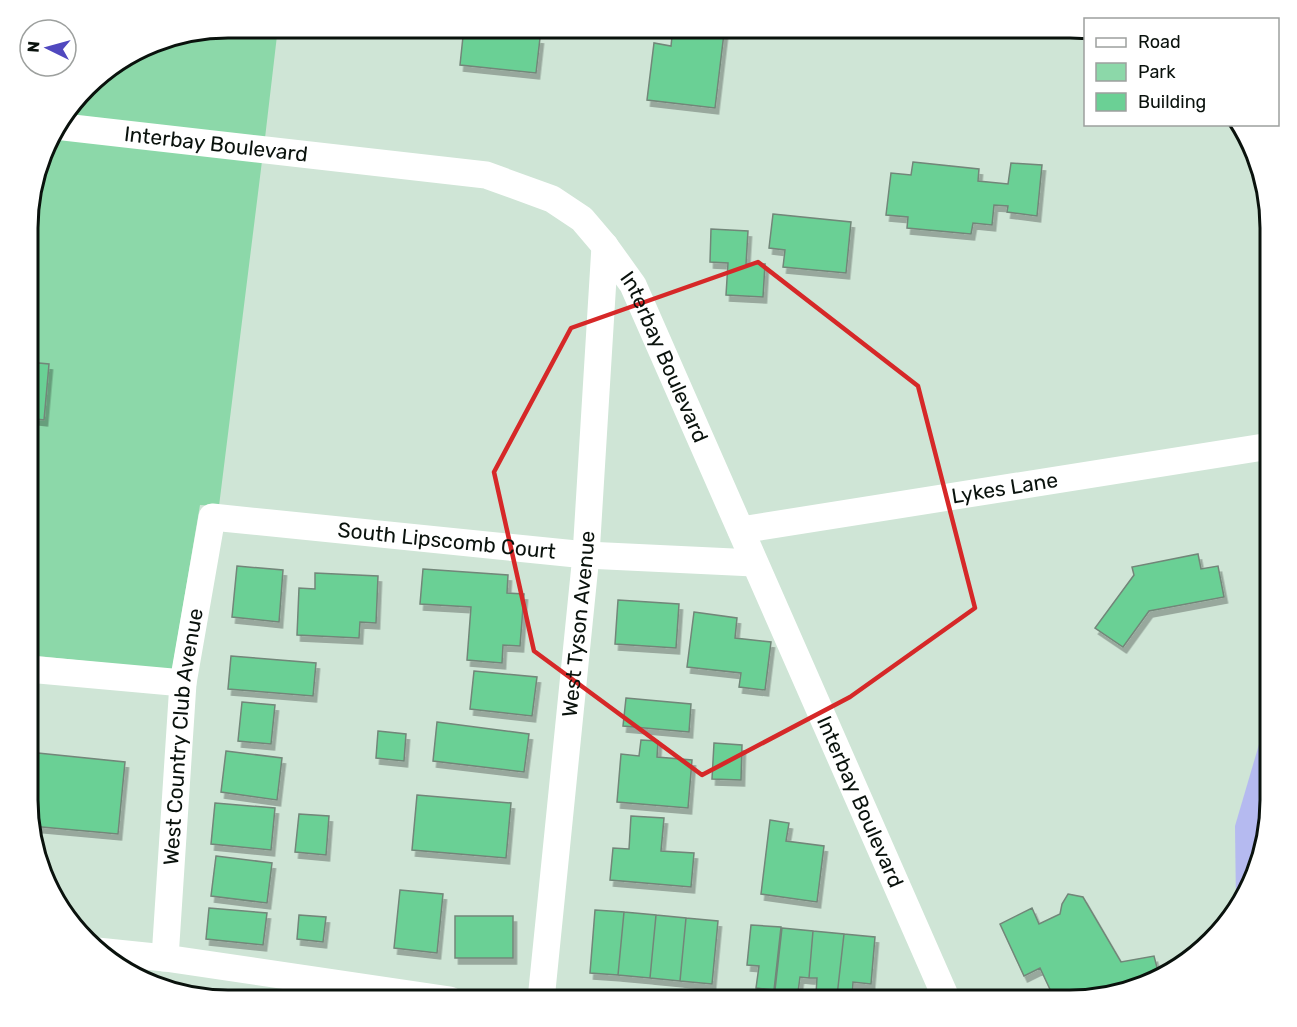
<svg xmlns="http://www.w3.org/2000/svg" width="1297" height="1027" font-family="Rubik,sans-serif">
  <defs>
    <filter id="shadow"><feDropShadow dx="3.5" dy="6" stdDeviation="0" flood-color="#0004"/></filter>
  </defs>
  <rect width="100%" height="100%" fill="#cfe5d6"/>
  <path fill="#8cd8a9" d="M 228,27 L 278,27 L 265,138 L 64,115 L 96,77 L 163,38 Z
    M 50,137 L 262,161 L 219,506 L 200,505 L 172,670 L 28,655 L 29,201 Z"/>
  <path fill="#b5baf0" d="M 1270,707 L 1270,813 L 1255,876 L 1236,905 L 1235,826 Z"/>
  <path fill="#6bd095" stroke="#728679" stroke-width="1.5" filter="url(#shadow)" d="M 464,27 L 522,27 L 521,36 L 540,38 L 536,73 L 460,65 Z
    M 673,27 L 724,33 L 715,108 L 647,100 L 654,43 L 671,46 Z
    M 913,162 L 979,169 L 978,181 L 1008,184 L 1011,163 L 1042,165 L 1037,216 L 1007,212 L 1008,206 L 994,205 L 992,225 L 973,223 L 971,234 L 907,228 L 908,217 L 886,215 L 891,173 L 911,175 Z
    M 773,214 L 851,222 L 846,273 L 783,267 L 785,250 L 769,248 Z
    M 711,229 L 748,231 L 746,264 L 765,264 L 763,297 L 726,295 L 728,263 L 710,262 Z
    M 28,362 L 49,364 L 44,420 L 28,418 Z
    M 1198,554 L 1201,569 L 1218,566 L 1224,597 L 1149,611 L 1123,647 L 1095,628 L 1134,575 L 1132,567 Z
    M 237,566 L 283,570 L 279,622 L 232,617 Z
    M 423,569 L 508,575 L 507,593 L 524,594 L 520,646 L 503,645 L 502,663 L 467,660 L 471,607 L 420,604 Z
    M 315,573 L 378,576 L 376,623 L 360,622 L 359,638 L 297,635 L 299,588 L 315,589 Z
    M 618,600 L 679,604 L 676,648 L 615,644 Z
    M 694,612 L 737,618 L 735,638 L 771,642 L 765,690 L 739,687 L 741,673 L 687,667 Z
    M 231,656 L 316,663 L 313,696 L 228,689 Z
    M 474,671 L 537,677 L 532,716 L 470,709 Z
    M 626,698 L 691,704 L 689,732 L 623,726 Z
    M 242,702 L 275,705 L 271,744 L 238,741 Z
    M 437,722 L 529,734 L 524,772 L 433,761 Z
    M 378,731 L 406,734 L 404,761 L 376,758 Z
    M 641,740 L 658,741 L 657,757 L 692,760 L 688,808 L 617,802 L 621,754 L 639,756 Z
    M 714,743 L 742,745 L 741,780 L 712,779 Z
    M 226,751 L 282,758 L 277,800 L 221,792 Z
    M 28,752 L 125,762 L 118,834 L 31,826 L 27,813 Z
    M 417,795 L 511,803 L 506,858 L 412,850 Z
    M 215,803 L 275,808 L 271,850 L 211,844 Z
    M 299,814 L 329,816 L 326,855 L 295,852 Z
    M 631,816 L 664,818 L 661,851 L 694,853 L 691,887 L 610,880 L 613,848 L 629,849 Z
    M 770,820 L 789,823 L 786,841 L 824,846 L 817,902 L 761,894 Z
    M 216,856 L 272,863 L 267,903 L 211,896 Z
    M 400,890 L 443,894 L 437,953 L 394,948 Z
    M 1068,894 L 1083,897 L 1121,962 L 1154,956 L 1159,975 L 1061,1000 L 1055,1000 L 1040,968 L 1024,976 L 1000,924 L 1032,908 L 1039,924 L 1060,914 L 1062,904 Z
    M 209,908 L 267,913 L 263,945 L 206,939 Z
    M 595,910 L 624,912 L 618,975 L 590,973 Z
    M 624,912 L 656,915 L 650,978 L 618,975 Z
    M 299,915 L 326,917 L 323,942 L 297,939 Z
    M 656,915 L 686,918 L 680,981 L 650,978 Z
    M 455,916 L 513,916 L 513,958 L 455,958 Z
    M 686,918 L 718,921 L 712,984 L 680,981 Z
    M 751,925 L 781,927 L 774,990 L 756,988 L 759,966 L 747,965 Z
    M 782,928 L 813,931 L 809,978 L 800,977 L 798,992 L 775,990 Z
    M 813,931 L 844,934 L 837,996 L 816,994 L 817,978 L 809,978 Z
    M 844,934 L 875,937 L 871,984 L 853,982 L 852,998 L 837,996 Z"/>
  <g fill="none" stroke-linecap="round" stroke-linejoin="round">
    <g stroke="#fff" stroke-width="27">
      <path id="s1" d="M 55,126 L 486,175 L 552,199 L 582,219 L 605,246 L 633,285 L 947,1000"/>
      <path id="s2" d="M 741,530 L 1270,446"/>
      <path d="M 28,669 L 183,683"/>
      <path d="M 97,951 L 165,958 L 450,1000"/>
      <path id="s3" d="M 165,958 L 183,683 L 212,517 L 586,555 L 754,563"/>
      <path id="s4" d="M 541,1000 L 586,555 L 605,246"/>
    </g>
  </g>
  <path fill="none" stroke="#d62828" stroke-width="4.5" stroke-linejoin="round" d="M 758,262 L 918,386 L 975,608 L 850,697 L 702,775 L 534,651 L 494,472 L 571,328 Z"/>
  <g text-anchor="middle" stroke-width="4.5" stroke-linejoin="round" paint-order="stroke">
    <g font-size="21" fill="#0a120d" stroke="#fff">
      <text dy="7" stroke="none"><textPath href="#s1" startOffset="162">Interbay Boulevard</textPath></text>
      <text dy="7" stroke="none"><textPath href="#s1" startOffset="702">Interbay Boulevard</textPath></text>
      <text dy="7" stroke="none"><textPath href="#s2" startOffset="267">Lykes Lane</textPath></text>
      <text dy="7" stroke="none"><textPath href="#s3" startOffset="680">South Lipscomb Court</textPath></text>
      <text dy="7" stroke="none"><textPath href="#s4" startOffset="378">West Tyson Avenue</textPath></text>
      <text dy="7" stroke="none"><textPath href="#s3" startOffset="222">West Country Club Avenue</textPath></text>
      <text dy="7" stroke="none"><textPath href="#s1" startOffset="1188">Interbay Boulevard</textPath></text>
    </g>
  </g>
  <path d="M0 0H1297V1027H0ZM228 38H1070A190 190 0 0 1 1260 228V800A190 190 0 0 1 1070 990H228A190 190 0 0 1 38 800V228A190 190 0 0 1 228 38Z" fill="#fff" fill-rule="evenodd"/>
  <path fill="none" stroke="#0a120d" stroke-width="3" d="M228 38H1070A190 190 0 0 1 1260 228V800A190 190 0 0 1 1070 990H228A190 190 0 0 1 38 800V228A190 190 0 0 1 228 38Z"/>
  <rect x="1084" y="18" width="195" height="108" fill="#ffffff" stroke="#9da09e" stroke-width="1.5"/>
  <rect x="1096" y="38" width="30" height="9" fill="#ffffff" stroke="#9da09e" stroke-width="1.5"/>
  <text x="1138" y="48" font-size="18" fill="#0a120d">Road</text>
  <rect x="1096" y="63" width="30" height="18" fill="#8cd8a9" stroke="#9da09e" stroke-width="1.5"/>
  <text x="1138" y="78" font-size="18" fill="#0a120d">Park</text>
  <rect x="1096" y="93" width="30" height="18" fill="#6bd095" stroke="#9da09e" stroke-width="1.5"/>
  <text x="1138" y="108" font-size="18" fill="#0a120d">Building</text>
  <g transform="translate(48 48) rotate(275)"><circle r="28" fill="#ffffff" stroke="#9da09e" stroke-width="1.5"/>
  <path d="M0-4.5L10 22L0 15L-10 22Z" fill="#5048bf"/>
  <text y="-9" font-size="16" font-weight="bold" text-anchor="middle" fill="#0a120d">N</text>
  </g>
</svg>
